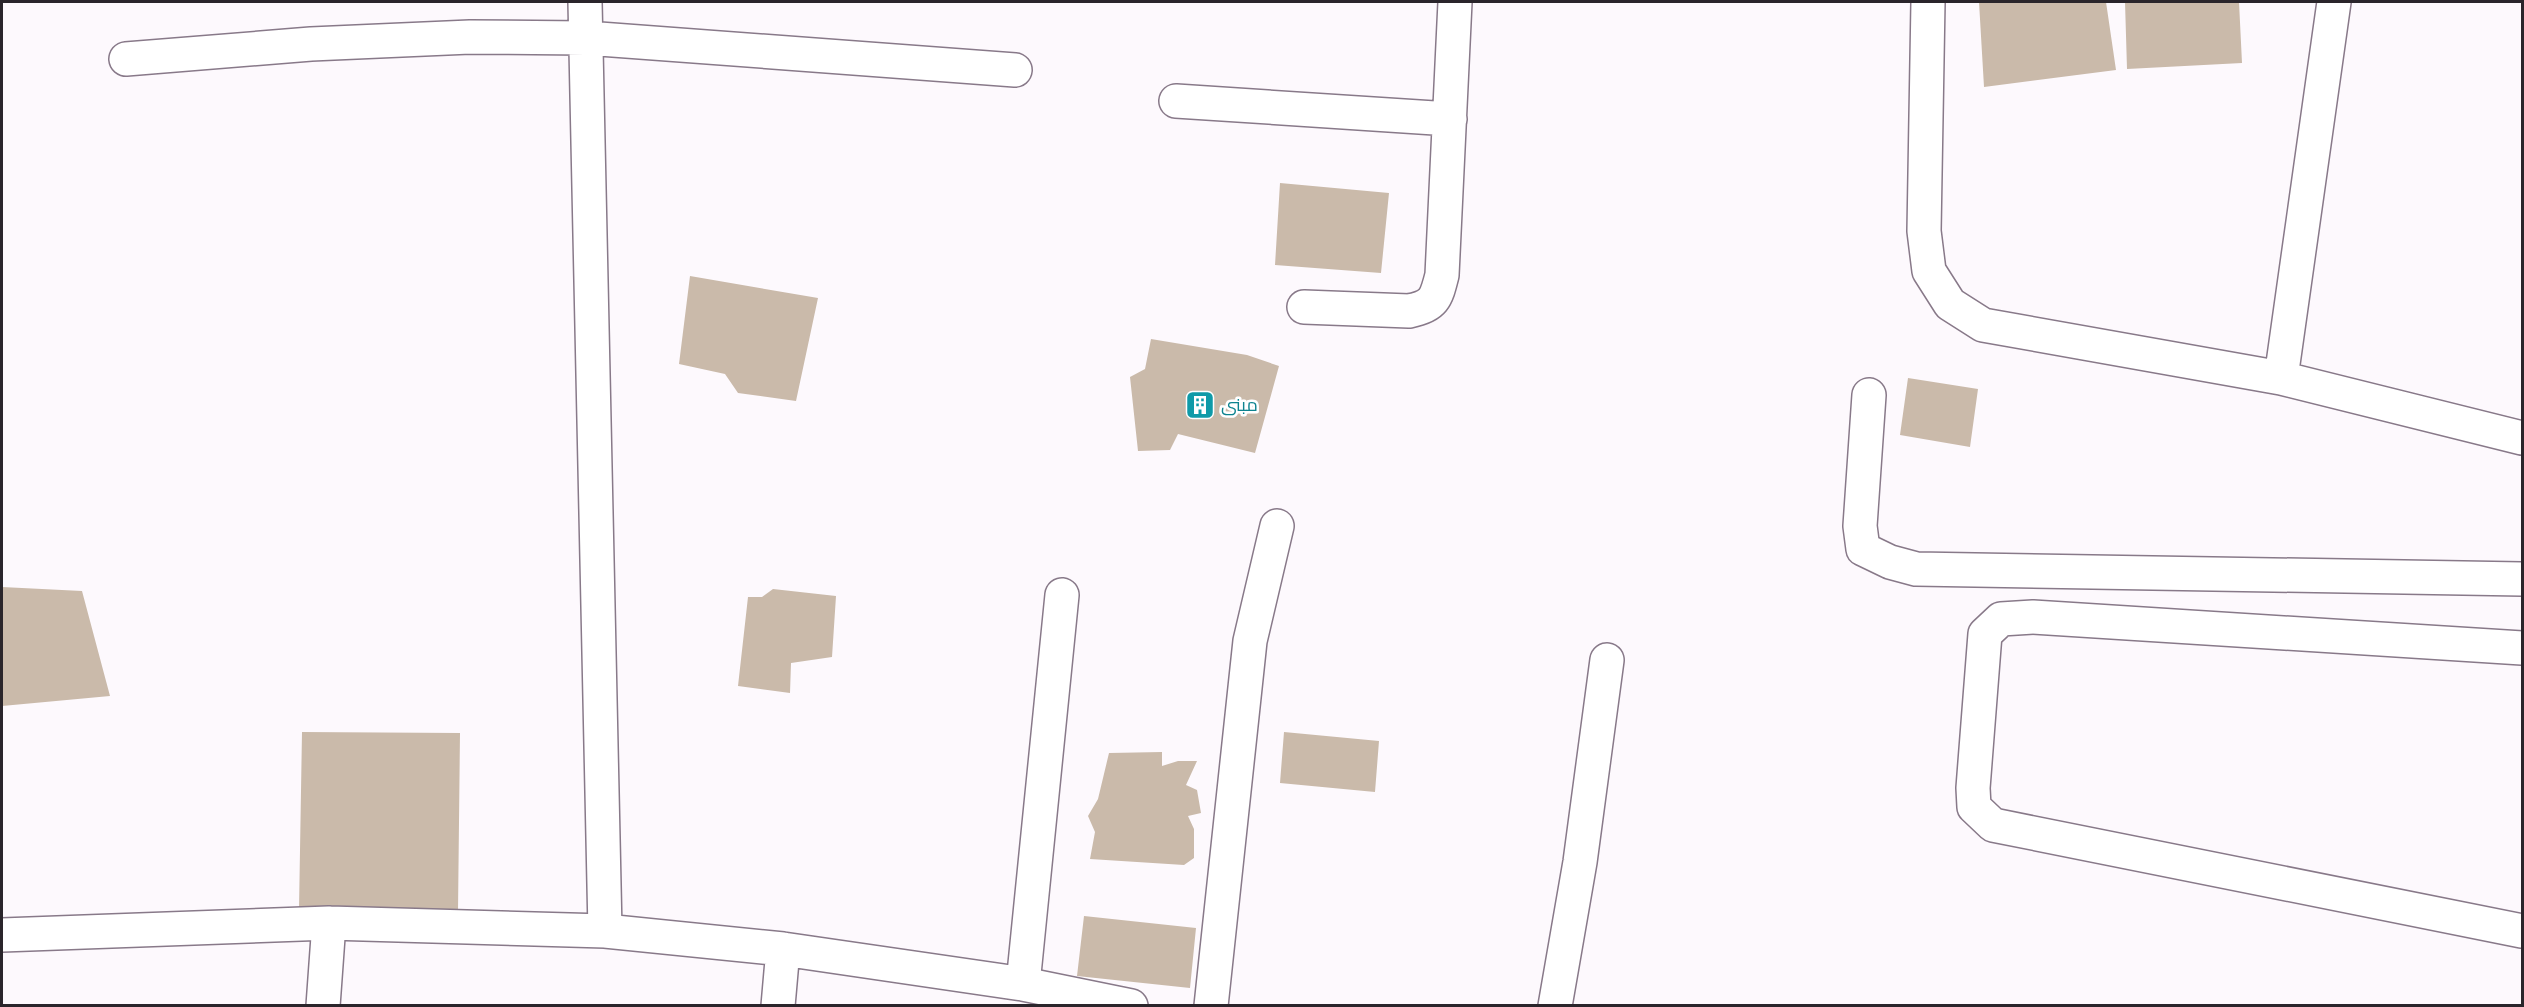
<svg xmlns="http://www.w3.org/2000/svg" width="2524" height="1007" font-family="'DM Sans',Cairo,sans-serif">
  <rect width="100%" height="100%" fill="#fdf9fd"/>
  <path fill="#cabaaa" d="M 1979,2 L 2106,2 L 2116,70 L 1984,87 Z
    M 2125,2 L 2239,2 L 2242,63 L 2127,69 Z
    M 1280,183 L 1389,193 L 1381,273 L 1275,265 Z
    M 690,276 L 818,298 L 796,401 L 738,393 L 725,374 L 679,364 Z
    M 1151,339 L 1247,355 L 1279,366 L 1255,453 L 1178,434 L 1170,450 L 1138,451 L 1130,377 L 1145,369 Z
    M 1908,378 L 1978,389 L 1970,447 L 1900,435 Z
    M 2,587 L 82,591 L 110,696 L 2,706 Z
    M 773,589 L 836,596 L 832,657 L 791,663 L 790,693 L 738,686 L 748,597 L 762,597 Z
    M 302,732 L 460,733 L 458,911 L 299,910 Z
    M 1284,732 L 1379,741 L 1375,792 L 1280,783 Z
    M 1162,752 L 1162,766 L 1178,761 L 1197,761 L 1186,785 L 1197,790 L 1201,813 L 1188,816 L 1194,829 L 1194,858 L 1184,865 L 1090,859 L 1095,832 L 1088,816 L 1098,799 L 1109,753 Z
    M 1084,916 L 1196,928 L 1190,988 L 1077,976 Z"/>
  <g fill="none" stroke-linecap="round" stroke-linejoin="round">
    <g stroke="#887989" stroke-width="36">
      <path id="minor" d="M 585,2 L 605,931
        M 1928,2 L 1924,231 L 1929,271 L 1950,304 L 1983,325 L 2281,378 L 2522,438
        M 126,59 L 311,44 L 470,37 L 586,38 L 1015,70
        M 1176,101 L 1450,119
        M 1304,307 L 1409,311 C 1434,306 1436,299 1442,275 L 1455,2
        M 2281,378 L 2334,2
        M 1869,395 L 1860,526 L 1863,549 L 1890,562 L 1916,569 L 2522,579
        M 2522,648 L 2033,617 L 2001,619 L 1985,634 L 1973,788 L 1974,807 L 1993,825 L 2522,931
        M 2,935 L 329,923 L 605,931 L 783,949 L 1023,984 L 1131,1006
        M 1023,984 L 1062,595
        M 323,1006 L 329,923
        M 778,1006 L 783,949
        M 1211,1006 L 1250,641 L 1277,526
        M 1555,1006 L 1580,862 L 1607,660"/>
    </g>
    <use href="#minor" stroke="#fff" stroke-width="33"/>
  </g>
  <defs>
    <g id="building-square" transform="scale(1.5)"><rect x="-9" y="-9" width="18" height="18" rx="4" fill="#0f9aa8" stroke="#fff"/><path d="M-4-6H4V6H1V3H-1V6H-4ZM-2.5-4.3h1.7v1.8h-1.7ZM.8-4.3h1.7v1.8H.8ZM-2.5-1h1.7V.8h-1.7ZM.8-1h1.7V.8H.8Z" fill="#fff"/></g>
  </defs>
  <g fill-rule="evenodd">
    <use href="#building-square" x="1200" y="405"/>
  </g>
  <g text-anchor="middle" stroke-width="5" stroke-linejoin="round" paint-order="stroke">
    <g font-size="18" fill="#0d838f" stroke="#fff" text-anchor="start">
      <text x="1221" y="411">مبنى</text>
    </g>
  </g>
  <rect width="2524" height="1007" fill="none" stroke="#2a252b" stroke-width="6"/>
</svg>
